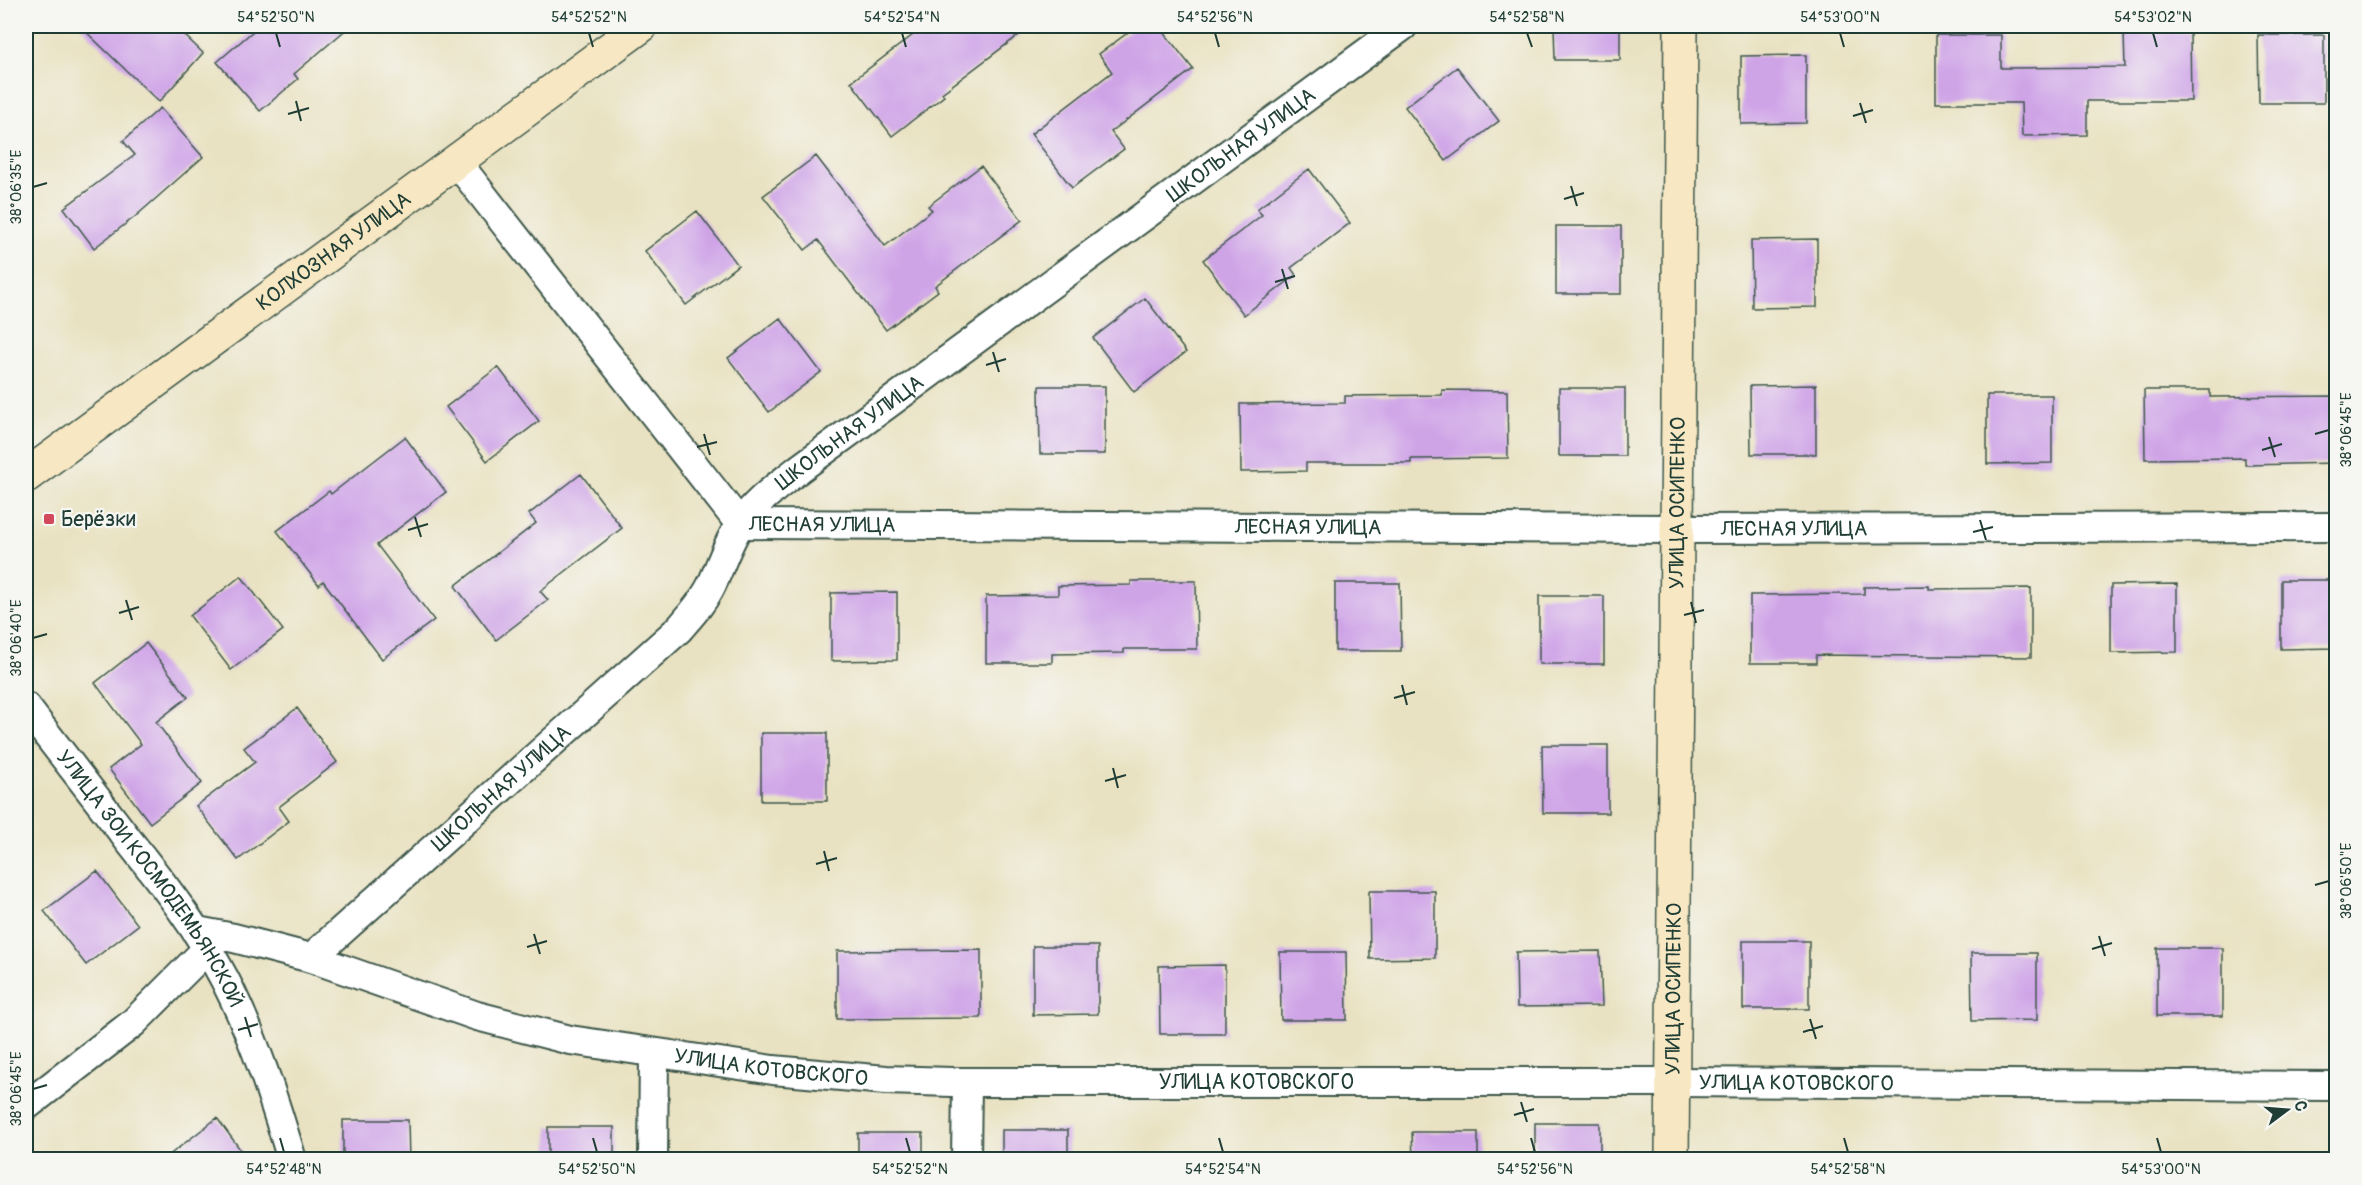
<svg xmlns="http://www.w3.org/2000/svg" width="2362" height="1185" font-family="Pangolin,sans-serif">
  <rect width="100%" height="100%" fill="#f6f6f2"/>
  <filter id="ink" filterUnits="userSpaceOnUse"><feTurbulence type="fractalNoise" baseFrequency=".0167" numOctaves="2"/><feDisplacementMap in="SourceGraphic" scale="12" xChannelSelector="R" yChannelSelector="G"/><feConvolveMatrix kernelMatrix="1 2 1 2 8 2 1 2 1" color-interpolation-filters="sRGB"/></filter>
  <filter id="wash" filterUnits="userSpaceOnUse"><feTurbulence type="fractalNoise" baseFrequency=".008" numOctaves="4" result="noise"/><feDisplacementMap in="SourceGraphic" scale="24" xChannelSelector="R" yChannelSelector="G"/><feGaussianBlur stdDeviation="1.35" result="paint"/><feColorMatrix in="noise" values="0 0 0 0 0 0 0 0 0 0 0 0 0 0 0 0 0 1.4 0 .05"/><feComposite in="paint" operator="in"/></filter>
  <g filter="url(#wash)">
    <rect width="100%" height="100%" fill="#e9e2c2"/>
    <g id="blocks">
      <path fill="#cfa4e7" d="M 80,26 L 175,26 L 203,53 L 159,102 Z
        M 259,26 L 350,26 L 294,74 L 298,79 L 260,111 L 217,62 Z
        M 925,26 L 1031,26 L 942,93 L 944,96 L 892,136 L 851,82 Z
        M 1137,26 L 1159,26 L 1193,69 L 1111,132 L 1124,149 L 1072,188 L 1031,134 L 1112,72 L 1099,54 Z
        M 1554,26 L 1620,26 L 1620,60 L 1555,60 Z
        M 2124,33 L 2190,33 L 2191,101 L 2087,101 L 2087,135 L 2022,136 L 2021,103 L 1936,103 L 1936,35 L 2001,35 L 2001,68 L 2125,67 Z
        M 2258,35 L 2324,35 L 2324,103 L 2259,103 Z
        M 1806,55 L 1806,123 L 1741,124 L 1741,56 Z
        M 1457,67 L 1499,121 L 1446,161 L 1405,107 Z
        M 160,108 L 203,157 L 136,216 L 94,248 L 64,208 L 135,155 L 123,141 Z
        M 816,156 L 885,246 L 932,210 L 928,206 L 981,166 L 1022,220 L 935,286 L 938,291 L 886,330 L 818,240 L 805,250 L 763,196 Z
        M 1309,169 L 1350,223 L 1291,268 L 1296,275 L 1244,315 L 1203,260 L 1262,215 L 1257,209 Z
        M 697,211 L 738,265 L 686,305 L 645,251 Z
        M 1556,226 L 1621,226 L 1621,294 L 1556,294 Z
        M 1817,239 L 1817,307 L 1752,308 L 1751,240 Z
        M 1145,298 L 1186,352 L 1134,392 L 1093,338 Z
        M 780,318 L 821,372 L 769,412 L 728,358 Z
        M 498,367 L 539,421 L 487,461 L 446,407 Z
        M 1816,385 L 1816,454 L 1751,454 L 1750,386 Z
        M 1039,386 L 1105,386 L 1105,454 L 1040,454 Z
        M 1559,388 L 1625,388 L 1625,456 L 1559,456 Z
        M 1442,390 L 1507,391 L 1508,458 L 1411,459 L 1411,463 L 1306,463 L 1306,471 L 1241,472 L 1240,404 L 1345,403 L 1345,396 L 1442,395 Z
        M 2144,390 L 2210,390 L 2210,397 L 2337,396 L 2337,463 L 2245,465 L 2245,458 L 2145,459 Z
        M 1987,395 L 2052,395 L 2052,463 L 1987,464 Z
        M 405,437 L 446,492 L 377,545 L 434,620 L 382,659 L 323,581 L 319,585 L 277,531 L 329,491 L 331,494 Z
        M 581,474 L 622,528 L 540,591 L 548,600 L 496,640 L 455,586 L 536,523 L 529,514 Z
        M 241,576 L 283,630 L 231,670 L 190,616 Z
        M 2281,580 L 2337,580 L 2337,648 L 2281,649 Z
        M 1131,581 L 1196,581 L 1197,649 L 1124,649 L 1124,653 L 1052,654 L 1052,663 L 986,663 L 986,596 L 1058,595 L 1058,586 L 1131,585 Z
        M 1335,583 L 1400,583 L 1401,651 L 1335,651 Z
        M 2177,584 L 2177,652 L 2111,653 L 2111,585 Z
        M 1929,586 L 1929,589 L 2031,588 L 2031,657 L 1816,655 L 1816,663 L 1750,663 L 1750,595 L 1864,594 L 1864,587 Z
        M 897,592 L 897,660 L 831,661 L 831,593 Z
        M 1539,596 L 1604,596 L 1604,664 L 1539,664 Z
        M 146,643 L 188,697 L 156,722 L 202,783 L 150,823 L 109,769 L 141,744 L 95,683 Z
        M 297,708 L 337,762 L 279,807 L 289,821 L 238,860 L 196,806 L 255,762 L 244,748 Z
        M 761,733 L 827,733 L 827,801 L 761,801 Z
        M 1542,745 L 1608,745 L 1608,813 L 1543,813 Z
        M 97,871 L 138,925 L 86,965 L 44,911 Z
        M 1369,891 L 1435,891 L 1435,958 L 1370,959 Z
        M 1743,941 L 1809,941 L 1809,1009 L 1743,1009 Z
        M 1033,946 L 1098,946 L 1098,1014 L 1033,1015 Z
        M 2157,948 L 2223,948 L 2223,1016 L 2157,1016 Z
        M 981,950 L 981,1018 L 837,1019 L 837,951 Z
        M 1600,951 L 1602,1006 L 1517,1007 L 1516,952 Z
        M 1280,952 L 1346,952 L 1347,1020 L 1281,1020 Z
        M 1971,953 L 2037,953 L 2037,1020 L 1972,1021 Z
        M 1225,965 L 1225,1034 L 1160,1034 L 1159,966 Z
        M 217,1118 L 248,1160 L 163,1160 Z
        M 343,1120 L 408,1120 L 409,1160 L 343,1160 Z
        M 1535,1123 L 1600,1123 L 1600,1160 L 1535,1160 Z
        M 548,1127 L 614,1127 L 614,1160 L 548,1160 Z
        M 1002,1130 L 1068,1130 L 1068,1160 L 1002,1160 Z
        M 1412,1132 L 1478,1132 L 1478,1160 L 1413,1160 Z
        M 858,1133 L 923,1133 L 923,1160 L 858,1160 Z"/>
    </g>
  </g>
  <g filter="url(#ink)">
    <use href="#blocks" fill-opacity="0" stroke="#3d5649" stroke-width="1.5"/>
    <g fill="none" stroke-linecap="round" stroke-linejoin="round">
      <g stroke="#3d5649" stroke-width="32">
        <g id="street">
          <path id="s1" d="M 456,161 L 740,524 L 1676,529 L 2336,527"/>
          <path id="s2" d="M 26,707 C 60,752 95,796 129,841 C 164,885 199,930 225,980 C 254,1037 274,1099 292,1160"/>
          <path id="s3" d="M 197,931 L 234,938 L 311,958 L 477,1016 L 570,1040 L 773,1070 L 886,1080 L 952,1082 L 1673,1082 L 2336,1086"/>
          <path id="s4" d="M 311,958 L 679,629 C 691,615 704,601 712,584 C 721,565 727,544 739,526 C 754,502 778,486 799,469 L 1403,26"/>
          <path d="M 26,1106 L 133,1023 L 207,949"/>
          <path d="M 653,1160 L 654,1053"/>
          <path d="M 966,1160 L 967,1082"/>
        </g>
      </g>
      <g stroke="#3d5649" stroke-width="36">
        <g id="secondary">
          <path id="s5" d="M 26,476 L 641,26"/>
          <path id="s6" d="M 1672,1160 L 1681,26"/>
        </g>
      </g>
      <use href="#street" stroke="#fff" stroke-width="28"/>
      <use href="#secondary" stroke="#f7e8c3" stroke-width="33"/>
    </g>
  </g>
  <path fill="none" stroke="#1f3d34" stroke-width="2" d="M 276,33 L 280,47M 589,33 L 593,47M 902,33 L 906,47M 1215,33 L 1219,47M 1527,33 L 1532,47M 1840,33 L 1844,47M 2153,33 L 2157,47M 296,101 L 301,121M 1860,103 L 1866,123M 288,114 L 309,108M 1853,116 L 1873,110M 1571,186 L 1577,206M 33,187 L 47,183M 1564,199 L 1584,193M 1282,269 L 1288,289M 1275,282 L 1295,276M 993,352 L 999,372M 986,365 L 1006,359M 704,434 L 710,455M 2315,434 L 2329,430M 2269,437 L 2275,457M 697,447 L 717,442M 2262,450 L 2282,444M 415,517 L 421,537M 1980,520 L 1986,540M 408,530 L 428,524M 1973,532 L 1993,527M 126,600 L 132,620M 1691,602 L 1696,623M 119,613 L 139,607M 1684,615 L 1704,610M 33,638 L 47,634M 1402,685 L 1407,705M 1394,698 L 1415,692M 1113,768 L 1118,788M 1105,781 L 1126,775M 824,851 L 829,871M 816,864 L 837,858M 2315,885 L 2329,881M 534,934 L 540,954M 2099,936 L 2105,956M 527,947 L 547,941M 2092,949 L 2112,943M 245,1017 L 251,1037M 1810,1019 L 1816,1039M 238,1030 L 258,1024M 1803,1032 L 1823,1026M 33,1089 L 47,1085M 1521,1102 L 1527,1122M 1514,1115 L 1534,1109M 280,1138 L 284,1152M 593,1138 L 597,1152M 906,1138 L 910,1152M 1219,1138 L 1223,1152M 1531,1138 L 1535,1152M 1844,1138 L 1848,1152M 2157,1138 L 2161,1152"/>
  <rect fill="#d1495b" stroke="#f6f6f2" stroke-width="2" x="43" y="513" width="12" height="12" rx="3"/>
  <g text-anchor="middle" stroke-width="4.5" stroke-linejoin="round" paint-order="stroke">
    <g font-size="21" fill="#1f3d34" stroke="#f6f6f2">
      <text dy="7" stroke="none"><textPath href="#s4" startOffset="1245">ШКОЛЬНАЯ УЛИЦА</textPath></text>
      <text dy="7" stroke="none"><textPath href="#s5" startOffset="381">КОЛХОЗНАЯ УЛИЦА</textPath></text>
      <text dy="7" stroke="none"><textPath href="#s4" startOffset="759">ШКОЛЬНАЯ УЛИЦА</textPath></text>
      <text dy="7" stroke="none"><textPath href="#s6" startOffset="657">УЛИЦА ОСИПЕНКО</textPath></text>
      <text dy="7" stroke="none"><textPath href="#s1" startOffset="543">ЛЕСНАЯ УЛИЦА</textPath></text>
      <text dy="7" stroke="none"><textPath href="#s1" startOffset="1029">ЛЕСНАЯ УЛИЦА</textPath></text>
      <text dy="7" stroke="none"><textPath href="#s1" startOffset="1515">ЛЕСНАЯ УЛИЦА</textPath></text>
      <text dy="7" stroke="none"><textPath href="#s4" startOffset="255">ШКОЛЬНАЯ УЛИЦА</textPath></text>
      <text dy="7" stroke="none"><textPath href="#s2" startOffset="212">УЛИЦА ЗОИ КОСМОДЕМЬЯНСКОЙ</textPath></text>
      <text dy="7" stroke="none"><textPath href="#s6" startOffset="171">УЛИЦА ОСИПЕНКО</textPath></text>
      <text dy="7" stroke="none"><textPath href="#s3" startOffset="592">УЛИЦА КОТОВСКОГО</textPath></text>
      <text dy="7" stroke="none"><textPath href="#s3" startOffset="1078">УЛИЦА КОТОВСКОГО</textPath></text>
      <text dy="7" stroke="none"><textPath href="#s3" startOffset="1618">УЛИЦА КОТОВСКОГО</textPath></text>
    </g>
    <g font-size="21" fill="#1f3d34" stroke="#f6f6f2" text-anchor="start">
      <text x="61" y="526">Берёзки</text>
    </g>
  </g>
  <rect width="2362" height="1185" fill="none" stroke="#f6f6f2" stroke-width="66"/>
  <g transform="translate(2287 1110) rotate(74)" stroke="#f6f6f2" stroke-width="4.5" paint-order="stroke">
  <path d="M0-4.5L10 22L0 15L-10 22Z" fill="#1f3d34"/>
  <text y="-9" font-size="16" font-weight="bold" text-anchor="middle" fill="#1f3d34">С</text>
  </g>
  <rect x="33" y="33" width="2296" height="1119" fill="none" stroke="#1f3d34" stroke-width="2"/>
  <g font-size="15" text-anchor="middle" fill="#1f3d34">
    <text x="276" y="22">54°52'50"N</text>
    <text x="589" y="22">54°52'52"N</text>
    <text x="902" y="22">54°52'54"N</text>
    <text x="1215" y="22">54°52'56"N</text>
    <text x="1527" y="22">54°52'58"N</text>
    <text x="1840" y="22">54°53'00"N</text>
    <text x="2153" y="22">54°53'02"N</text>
    <text transform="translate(16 187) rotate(-90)" y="5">38°06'35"E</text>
    <text transform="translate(2346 430) rotate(-90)" y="5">38°06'45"E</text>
    <text transform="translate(16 638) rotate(-90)" y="5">38°06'40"E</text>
    <text transform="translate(2346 881) rotate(-90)" y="5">38°06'50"E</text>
    <text transform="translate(16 1089) rotate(-90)" y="5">38°06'45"E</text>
    <text x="284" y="1174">54°52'48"N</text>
    <text x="597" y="1174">54°52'50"N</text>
    <text x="910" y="1174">54°52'52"N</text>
    <text x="1223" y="1174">54°52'54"N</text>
    <text x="1535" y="1174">54°52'56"N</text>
    <text x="1848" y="1174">54°52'58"N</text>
    <text x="2161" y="1174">54°53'00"N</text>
  </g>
</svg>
